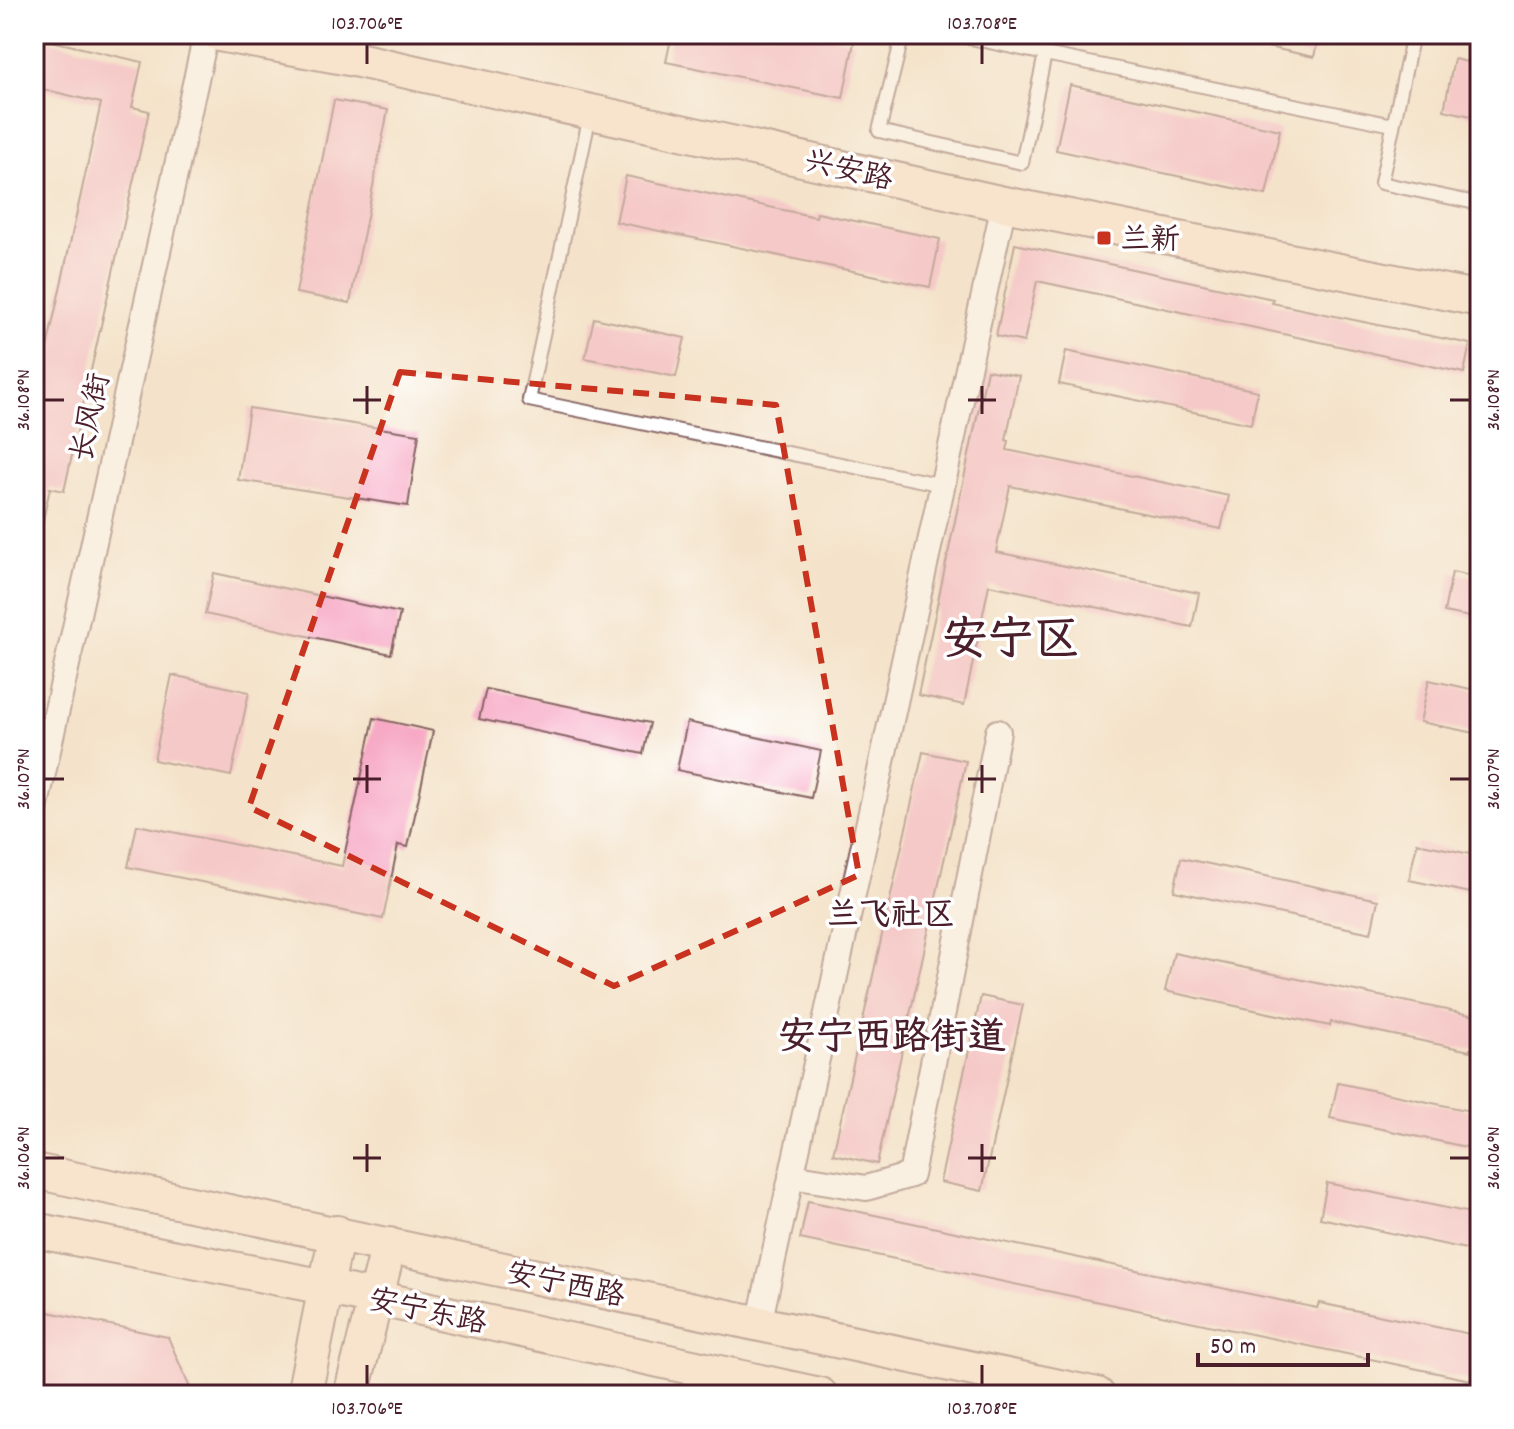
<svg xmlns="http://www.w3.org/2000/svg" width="1514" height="1429" font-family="Dekko,'LXGW WenKai TC',sans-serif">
  <rect width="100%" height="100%" fill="#fff"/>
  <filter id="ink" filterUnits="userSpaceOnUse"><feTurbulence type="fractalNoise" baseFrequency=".0125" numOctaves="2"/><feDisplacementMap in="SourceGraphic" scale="16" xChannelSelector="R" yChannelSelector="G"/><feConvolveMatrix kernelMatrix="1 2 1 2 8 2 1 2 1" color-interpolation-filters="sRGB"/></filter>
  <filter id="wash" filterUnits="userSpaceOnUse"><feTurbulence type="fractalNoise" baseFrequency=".006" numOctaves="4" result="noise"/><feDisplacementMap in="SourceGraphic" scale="32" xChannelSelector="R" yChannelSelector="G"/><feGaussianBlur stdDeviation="1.8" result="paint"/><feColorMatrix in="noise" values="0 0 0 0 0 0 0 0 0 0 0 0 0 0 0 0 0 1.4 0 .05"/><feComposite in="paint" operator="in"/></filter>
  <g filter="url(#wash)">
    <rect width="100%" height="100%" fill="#f4e3ca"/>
    <g id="blocks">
      <path fill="#f7a9c5" d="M 672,34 L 818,34 L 854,42 L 843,98 L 666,62 Z
        M 1246,34 L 1319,34 L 1314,57 L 1245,42 Z
        M 34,37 L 142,62 L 132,107 L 149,111 L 64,491 L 50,488 L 42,525 L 34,524 L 34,407 L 101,103 L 34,87 Z
        M 1454,59 L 1480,65 L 1480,118 L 1444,110 Z
        M 1070,85 L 1280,130 L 1266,195 L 1056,150 Z
        M 334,100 L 388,110 L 350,303 L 296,293 Z
        M 626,176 L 816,217 L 817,213 L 940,239 L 930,287 L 616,222 Z
        M 1015,244 L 1273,299 L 1272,303 L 1470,344 L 1464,373 L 1037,281 L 1024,342 L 996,336 Z
        M 594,318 L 685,338 L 676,377 L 585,358 Z
        M 1066,351 L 1258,391 L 1251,424 L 1059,384 Z
        M 987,370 L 1019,376 L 1006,440 L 1009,441 L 1007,450 L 1229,496 L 1221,529 L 1010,486 L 996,552 L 1199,593 L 1192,627 L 989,585 L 964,705 L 918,695 Z
        M 249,408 L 419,434 L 408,506 L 238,480 Z
        M 1452,572 L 1480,578 L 1480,619 L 1444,612 Z
        M 214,573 L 400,613 L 391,654 L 205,614 Z
        M 172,675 L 249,692 L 231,776 L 154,760 Z
        M 1429,680 L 1480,691 L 1480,734 L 1420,722 Z
        M 486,689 L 650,723 L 643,754 L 479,719 Z
        M 374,718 L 433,731 L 408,847 L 398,845 L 383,919 L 128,867 L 137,825 L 342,866 Z
        M 687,722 L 821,751 L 811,798 L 677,770 Z
        M 923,752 L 966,761 L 877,1164 L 833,1154 Z
        M 1417,843 L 1480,856 L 1480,895 L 1409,880 Z
        M 1181,858 L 1378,900 L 1371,933 L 1174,891 Z
        M 1174,953 L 1480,1017 L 1480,1051 L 1470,1049 L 1470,1051 L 1331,1022 L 1330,1026 L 1165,991 Z
        M 981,996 L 1023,1005 L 982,1191 L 940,1182 Z
        M 1338,1083 L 1480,1113 L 1480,1150 L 1330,1118 Z
        M 1327,1183 L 1480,1215 L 1480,1252 L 1320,1218 Z
        M 808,1201 L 1317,1308 L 1319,1303 L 1480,1336 L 1480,1382 L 800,1239 Z
        M 34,1309 L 168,1337 L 193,1395 L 49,1395 L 34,1392 Z"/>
    </g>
  </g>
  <g filter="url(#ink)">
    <use href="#blocks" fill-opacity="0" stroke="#866463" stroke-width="2"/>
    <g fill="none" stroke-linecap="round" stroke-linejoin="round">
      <g stroke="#866463" stroke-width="16">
        <path id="lane" d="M 903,34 L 879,131 L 1022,163 L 1045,54 L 952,34
          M 1413,34 L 1381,183 L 1480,204
          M 1045,54 L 1393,125
          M 590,115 L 529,400 L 943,485"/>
      </g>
      <g stroke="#866463" stroke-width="28">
        <path id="street" d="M 349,58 L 354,34
          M 34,814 L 206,34
          M 791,1176 L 866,1188 L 911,1175 L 998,732
          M 759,1324 L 1004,204"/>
      </g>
      <g stroke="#866463" stroke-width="38">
        <path id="secondary" d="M 219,34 L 349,58 L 1004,204 L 1480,299
          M 34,1171 L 1097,1395
          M 34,1230 L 325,1287 L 820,1395
          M 304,1395 L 337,1233
          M 351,1395 L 389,1245"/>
      </g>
      <use href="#lane" stroke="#fff" stroke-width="12"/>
      <use href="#street" stroke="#fff" stroke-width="24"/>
      <use href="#secondary" stroke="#fce5cf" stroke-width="34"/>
    </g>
  </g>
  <path d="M0 0H1514V1429H0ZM 400,372 L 776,405 L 859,875 L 614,986 L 249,807 Z" fill="#f4e3ca" fill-opacity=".55" fill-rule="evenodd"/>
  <path fill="none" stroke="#c8321e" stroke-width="6" stroke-dasharray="16 10" stroke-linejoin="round" d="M 400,372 L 776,405 L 859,875 L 614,986 L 249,807 Z"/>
  <path fill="none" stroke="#4a1f2b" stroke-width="3" d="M 367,44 L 367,64M 982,44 L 982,64M 367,386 L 367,414M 982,386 L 982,414M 44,400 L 64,400M 353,400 L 381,400M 968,400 L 996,400M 1450,400 L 1470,400M 367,765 L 367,793M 982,765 L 982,793M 44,779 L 64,779M 353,779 L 381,779M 968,779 L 996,779M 1450,779 L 1470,779M 367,1144 L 367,1172M 982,1144 L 982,1172M 44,1158 L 64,1158M 353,1158 L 381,1158M 968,1158 L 996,1158M 1450,1158 L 1470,1158M 367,1365 L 367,1385M 982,1365 L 982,1385"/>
  <rect fill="#c8321e" stroke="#fff" stroke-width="3" x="1096" y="230" width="16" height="16" rx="4"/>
  <g text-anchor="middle" stroke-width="7" stroke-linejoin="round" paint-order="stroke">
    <g font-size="30" fill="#4a1f2b" stroke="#fff">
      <text transform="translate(849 169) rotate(13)" y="10">兴安路</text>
      <text transform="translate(89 417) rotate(-78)" y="10">长风街</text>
      <text transform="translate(566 1283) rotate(12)" y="10">安宁西路</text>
      <text transform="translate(428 1310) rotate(12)" y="10">安宁东路</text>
    </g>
    <g font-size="30" fill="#4a1f2b" stroke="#fff" text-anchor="start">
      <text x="1120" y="248">兰新</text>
    </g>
    <g font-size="32" font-weight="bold" fill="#4a1f2b" stroke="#fff">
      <text x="891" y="924">兰飞社区</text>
    </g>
    <g font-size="38" font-weight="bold" fill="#4a1f2b" stroke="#fff">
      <text x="892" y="1048">安宁西路街道</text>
    </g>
    <g font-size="46" font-weight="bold" fill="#4a1f2b" stroke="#fff">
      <text x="1011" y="653">安宁区</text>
    </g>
  </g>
  <rect width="1514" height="1429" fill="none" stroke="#fff" stroke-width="88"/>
  <path d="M1198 1353v12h170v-12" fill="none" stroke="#4a1f2b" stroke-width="4"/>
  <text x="1210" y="1353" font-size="24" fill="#4a1f2b" stroke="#ffffff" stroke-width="6" paint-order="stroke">50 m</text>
  <rect x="44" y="44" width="1426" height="1341" fill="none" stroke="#4a1f2b" stroke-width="3"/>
  <g font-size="20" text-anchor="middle" fill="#4a1f2b">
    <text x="367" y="29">103.706°E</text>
    <text x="982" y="29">103.708°E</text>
    <text transform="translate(22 400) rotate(-90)" y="7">36.108°N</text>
    <text transform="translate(1492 400) rotate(-90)" y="7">36.108°N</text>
    <text transform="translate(22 779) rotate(-90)" y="7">36.107°N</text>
    <text transform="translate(1492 779) rotate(-90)" y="7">36.107°N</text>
    <text transform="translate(22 1158) rotate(-90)" y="7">36.106°N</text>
    <text transform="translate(1492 1158) rotate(-90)" y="7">36.106°N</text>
    <text x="367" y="1414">103.706°E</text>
    <text x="982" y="1414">103.708°E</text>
  </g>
</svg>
